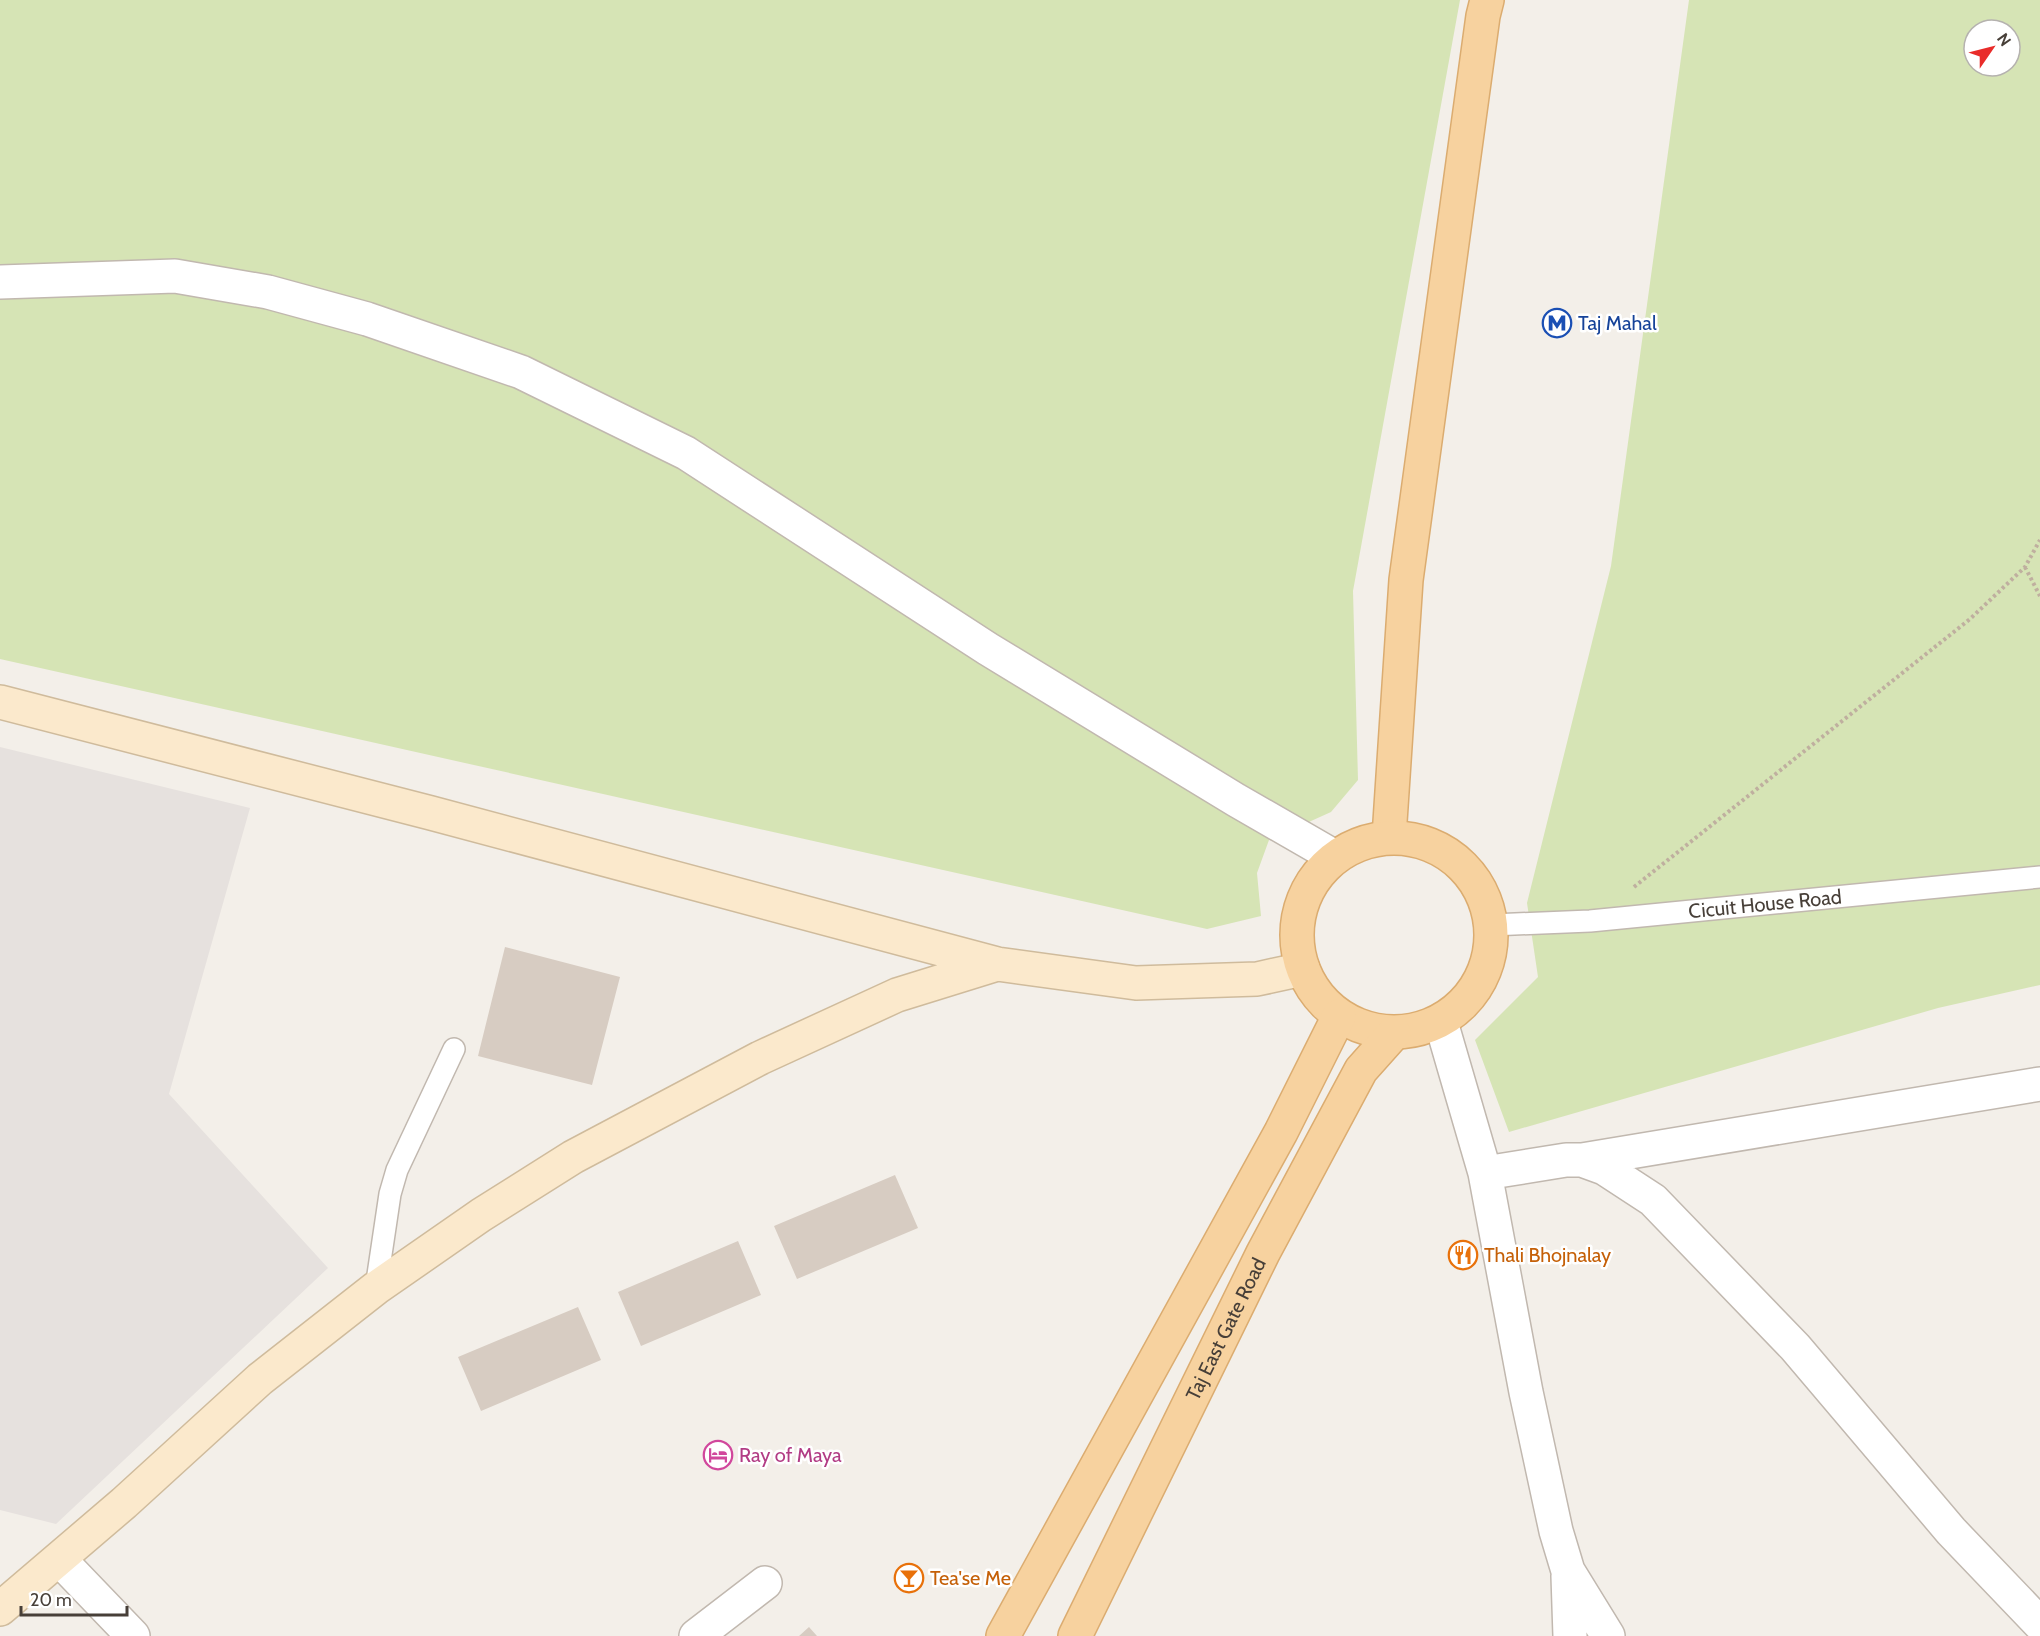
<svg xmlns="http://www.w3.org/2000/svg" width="2040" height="1636" font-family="Cabin,sans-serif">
  <rect width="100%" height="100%" fill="#f3efe9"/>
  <path fill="#e6e1de" d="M 0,747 L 250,808 L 169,1094 L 328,1268 L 56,1524 L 0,1510 Z"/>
  <path fill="#d6e4b5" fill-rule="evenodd" d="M 0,0 L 1460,0 L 1353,591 L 1358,780 L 1331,812 L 1269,840 L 1257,873 L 1261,916 L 1207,929 L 0,659 Z
    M 1689,0 L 2040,0 L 2040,985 L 1938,1008 L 1509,1132 L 1475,1040 L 1538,977 L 1527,903 L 1611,566 ZM 1974,30 L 2010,30 L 2010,66 L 1974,66 Z"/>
  <path fill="#d7ccc2" d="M 505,947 L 620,977 L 592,1085 L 478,1056 Z
    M 895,1175 L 918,1228 L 797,1279 L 774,1226 Z
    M 738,1241 L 761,1295 L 641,1346 L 618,1292 Z
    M 578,1307 L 601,1360 L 481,1411 L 458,1357 Z
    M 809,1627 L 817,1636 L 799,1636 Z"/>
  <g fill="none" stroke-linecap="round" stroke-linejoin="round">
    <g stroke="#c1b8af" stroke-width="24">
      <g id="lane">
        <path id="s1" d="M 1492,925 L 1590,921 L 2040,877"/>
        <path d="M 376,1288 L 390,1194 L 397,1170 L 454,1049"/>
      </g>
    </g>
    <g stroke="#c1b8af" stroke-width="36">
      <path id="street" d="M 0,282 L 175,276 L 268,292 L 367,319 L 521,372 L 686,453 L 988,649 L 1236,800 L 1335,857
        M 1441,1022 L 1485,1173 L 1526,1392 L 1556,1531 L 1568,1571 L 1608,1636
        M 1582,1160 L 2040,1084
        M 1485,1173 L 1566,1160 L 1582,1160 L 1604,1168 L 1653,1200 L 1795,1347 L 1951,1531 L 2040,1624
        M 60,1560 L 133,1636
        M 1568,1576 L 1570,1636
        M 696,1636 L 765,1583"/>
    </g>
    <g stroke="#cfbb9c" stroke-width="36">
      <path id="secondary" d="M 0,702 L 431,813 L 997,964 L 1136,983 L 1257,979 L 1303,969
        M 0,1609 L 124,1503 L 260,1379 L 376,1288 L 481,1215 L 573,1157 L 760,1058 L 897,995 L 997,964"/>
    </g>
    <g stroke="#dbac70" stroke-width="36">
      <g id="primary">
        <path d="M 1389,837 L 1406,580 L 1483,16 L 1487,0"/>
        <circle cx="1394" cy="935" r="97"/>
        <path d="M 1003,1636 L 1281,1132 L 1339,1016"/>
        <path id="s2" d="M 1075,1636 L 1263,1253 L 1361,1070 L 1394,1033"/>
      </g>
    </g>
    <path stroke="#bfaf9f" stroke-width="4" stroke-dasharray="3 3" stroke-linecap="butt" d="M 2025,567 L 2040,596
      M 1634,887 L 1970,619 L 2025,567 L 2040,540"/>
    <use href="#lane" stroke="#fff" stroke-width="21"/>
    <use href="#street" stroke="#fff" stroke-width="33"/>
    <use href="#secondary" stroke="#fbe9cc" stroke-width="33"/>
    <use href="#primary" stroke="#f7d29f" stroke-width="33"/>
  </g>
  <defs>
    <g id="metro-ring" transform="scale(1.5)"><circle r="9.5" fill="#fff" stroke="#1a4fb4" stroke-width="1.5"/><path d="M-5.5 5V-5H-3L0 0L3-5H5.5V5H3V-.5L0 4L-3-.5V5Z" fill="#1a4fb4"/></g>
    <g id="restaurant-ring" transform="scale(1.5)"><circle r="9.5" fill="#fff" stroke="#e8710a" stroke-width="1.5"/><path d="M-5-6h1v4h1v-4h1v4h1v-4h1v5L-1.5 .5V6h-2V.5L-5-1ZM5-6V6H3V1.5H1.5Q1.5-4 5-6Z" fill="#e8710a"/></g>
    <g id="hotel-ring" transform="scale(1.5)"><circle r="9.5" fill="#fff" stroke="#d1479c" stroke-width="1.5"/><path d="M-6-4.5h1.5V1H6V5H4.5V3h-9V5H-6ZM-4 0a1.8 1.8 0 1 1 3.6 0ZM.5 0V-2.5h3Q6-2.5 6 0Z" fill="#d1479c"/></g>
    <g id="bar-ring" transform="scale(1.5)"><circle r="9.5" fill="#fff" stroke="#e8710a" stroke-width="1.5"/><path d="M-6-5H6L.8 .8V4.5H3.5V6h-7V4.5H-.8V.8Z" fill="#e8710a"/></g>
  </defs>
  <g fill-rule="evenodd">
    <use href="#metro-ring" x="1557" y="323"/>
    <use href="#restaurant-ring" x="1463" y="1255"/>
    <use href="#hotel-ring" x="718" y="1455"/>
    <use href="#bar-ring" x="909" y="1578"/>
  </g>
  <g text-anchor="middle" stroke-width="5" stroke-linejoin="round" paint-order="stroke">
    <g font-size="20" fill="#164399" stroke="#fff" text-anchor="start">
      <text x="1578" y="330">Taj Mahal</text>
    </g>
    <g font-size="20" fill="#473f38" stroke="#fff">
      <text dy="7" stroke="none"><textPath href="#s1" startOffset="274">Cicuit House Road</textPath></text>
      <text dy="7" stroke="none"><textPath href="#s2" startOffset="342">Taj East Gate Road</textPath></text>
    </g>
    <g font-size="20" fill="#c56008" stroke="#fff" text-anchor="start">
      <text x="1484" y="1262">Thali Bhojnalay</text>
      <text x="930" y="1585">Tea'se Me</text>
    </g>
    <g font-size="20" fill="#b23c85" stroke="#fff" text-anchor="start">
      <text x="739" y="1462">Ray of Maya</text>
    </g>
  </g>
  <g transform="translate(1992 48) rotate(55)"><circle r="28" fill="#ffffff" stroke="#b5b2af" stroke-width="1.5"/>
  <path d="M0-4.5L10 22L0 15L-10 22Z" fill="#e92c2a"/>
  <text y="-9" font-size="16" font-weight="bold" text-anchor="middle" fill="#473f38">N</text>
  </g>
  <path d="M21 1606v9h106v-9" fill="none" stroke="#473f38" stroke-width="3"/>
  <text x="30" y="1606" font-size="18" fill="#473f38" stroke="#ffffff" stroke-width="4.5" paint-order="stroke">20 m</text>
</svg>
